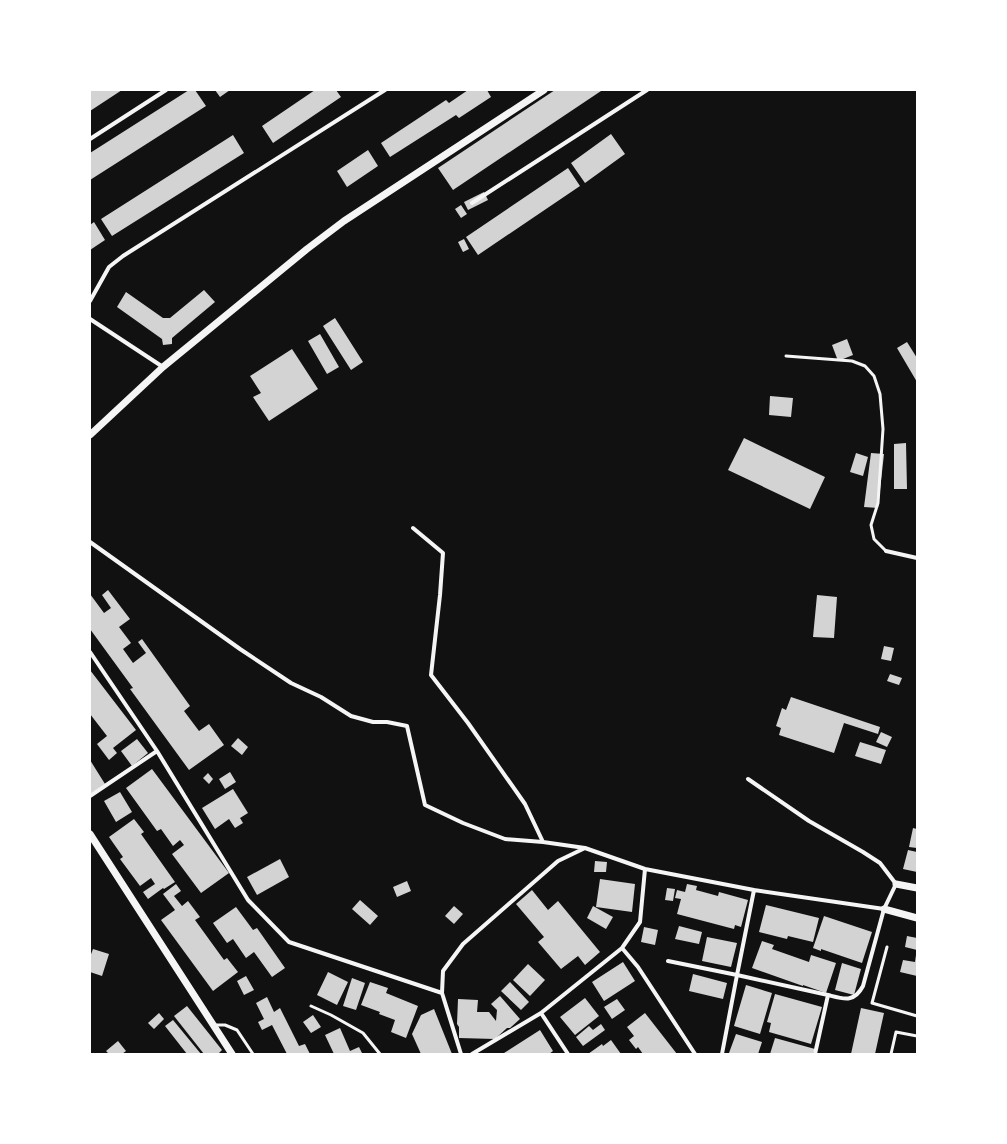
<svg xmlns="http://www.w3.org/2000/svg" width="1007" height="1144" font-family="Mulish,sans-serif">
  <rect width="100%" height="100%" fill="#111"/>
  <path fill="#d3d3d3" d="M 90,90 L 122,90 L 90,111 Z
    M 189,90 L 195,90 L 206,106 L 90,180 L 90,153 Z
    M 215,90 L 230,90 L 220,97 Z
    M 315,90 L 336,90 L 341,97 L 273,143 L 262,126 Z
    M 468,90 L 487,90 L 491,97 L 459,118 L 456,115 L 390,157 L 381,143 L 446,100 L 449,103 Z
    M 555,90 L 601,90 L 601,91 L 453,190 L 438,168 Z
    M 611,134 L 625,154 L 585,183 L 571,163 Z
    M 233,135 L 244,153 L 112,236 L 101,219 Z
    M 368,150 L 378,166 L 347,187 L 337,171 Z
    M 568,168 L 580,186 L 478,255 L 466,237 Z
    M 484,192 L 488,200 L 468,210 L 464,202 Z
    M 461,205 L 467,214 L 461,218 L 455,209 Z
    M 94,222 L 105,240 L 90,250 L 90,225 Z
    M 464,239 L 469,249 L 463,252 L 458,242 Z
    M 204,290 L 215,302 L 172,338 L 172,344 L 163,345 L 162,339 L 117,307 L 126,292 L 163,318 L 170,318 Z
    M 335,318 L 363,362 L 351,370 L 323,326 Z
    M 320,334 L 339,367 L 327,374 L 308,341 Z
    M 847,339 L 853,355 L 838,361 L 832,345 Z
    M 907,342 L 917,358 L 917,382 L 897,348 Z
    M 292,349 L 318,389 L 269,421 L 253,397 L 261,393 L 250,376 Z
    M 770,396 L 793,398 L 791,417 L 769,415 Z
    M 744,438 L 825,477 L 810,509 L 728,470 Z
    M 906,443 L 907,489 L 894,489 L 894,444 Z
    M 856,453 L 868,457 L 863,476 L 850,472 Z
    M 871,453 L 884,454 L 878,508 L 864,507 Z
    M 108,590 L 130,619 L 119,627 L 131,643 L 123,649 L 133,663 L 146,653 L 138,642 L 142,639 L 190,706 L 184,711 L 199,731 L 209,724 L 224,745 L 189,770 L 130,689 L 133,688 L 90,629 L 90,594 L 104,613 L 111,608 L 102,595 Z
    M 817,595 L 837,597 L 834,638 L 813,637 Z
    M 884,646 L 894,648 L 891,661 L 881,659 Z
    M 90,670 L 136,730 L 113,748 L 117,753 L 109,760 L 97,744 L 107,736 L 90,714 Z
    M 890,674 L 902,678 L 899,685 L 887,681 Z
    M 791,697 L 880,727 L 878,734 L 844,723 L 834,753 L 779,735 L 781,728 L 776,726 L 782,708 L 786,710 Z
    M 881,732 L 892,737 L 887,747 L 876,742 Z
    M 238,738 L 248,747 L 242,755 L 231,746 Z
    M 137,739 L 148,753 L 132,766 L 121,751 Z
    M 860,742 L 886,750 L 881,764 L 855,756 Z
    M 90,760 L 105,784 L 90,794 Z
    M 152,769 L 229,873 L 201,893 L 172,854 L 184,845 L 180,840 L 173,846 L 161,829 L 157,831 L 126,788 Z
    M 230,772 L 236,782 L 225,789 L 219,779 Z
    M 208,773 L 213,779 L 209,784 L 203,778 Z
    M 233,789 L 248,813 L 240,818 L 243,823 L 235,828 L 229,819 L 215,829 L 202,808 Z
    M 120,792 L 132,812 L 116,822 L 104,801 Z
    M 134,819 L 144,832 L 141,834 L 175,882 L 164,889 L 163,888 L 148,899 L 143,892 L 155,884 L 151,878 L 140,886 L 120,859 L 123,857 L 109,837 Z
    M 913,828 L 917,829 L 917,848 L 909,847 Z
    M 908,850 L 917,852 L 917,872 L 903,869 Z
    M 280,859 L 289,877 L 257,895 L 247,877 Z
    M 595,861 L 607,862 L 606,872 L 594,872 Z
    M 600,879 L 635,884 L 632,912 L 596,907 Z
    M 407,881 L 411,891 L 397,897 L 393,887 Z
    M 176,884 L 181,891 L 174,896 L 182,906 L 188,901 L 200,917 L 195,920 L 224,960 L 227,958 L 238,972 L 213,991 L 161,920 L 175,910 L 163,894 Z
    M 687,884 L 697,886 L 696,890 L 718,896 L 719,892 L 748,900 L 741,927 L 735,925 L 734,929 L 677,914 L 681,899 L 675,898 L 677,890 L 685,892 Z
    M 667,888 L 675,889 L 673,901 L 665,900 Z
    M 532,890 L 548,910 L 558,901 L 600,952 L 585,965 L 578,956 L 561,969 L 538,942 L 544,937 L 516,904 Z
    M 360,900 L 378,916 L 370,925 L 352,909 Z
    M 766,905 L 819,918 L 813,942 L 788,936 L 787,939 L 759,932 Z
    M 454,906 L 463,914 L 454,924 L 445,916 Z
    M 593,906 L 613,917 L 606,929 L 587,918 Z
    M 236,907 L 253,930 L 257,928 L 285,968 L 272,977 L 254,952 L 246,958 L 233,939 L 227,943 L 213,923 Z
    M 824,916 L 872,932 L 862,963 L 821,949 L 821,951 L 813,948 Z
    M 679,926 L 702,932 L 699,944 L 675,939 Z
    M 644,927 L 658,930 L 655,945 L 641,942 Z
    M 907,936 L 917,938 L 917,950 L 905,947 Z
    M 707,937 L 737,943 L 731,967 L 702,961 Z
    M 762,941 L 774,945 L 772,949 L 809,962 L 811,955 L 836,963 L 826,993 L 803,985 L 803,986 L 752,968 Z
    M 93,949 L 109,954 L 102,976 L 90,972 L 90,957 Z
    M 916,955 L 917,976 L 900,972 L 903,960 L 915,962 Z
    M 623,962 L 635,981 L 604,1001 L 592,982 Z
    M 842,963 L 861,969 L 854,995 L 835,990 Z
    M 528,964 L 545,980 L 530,996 L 513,980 Z
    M 328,972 L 348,982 L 337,1005 L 317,995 Z
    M 693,974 L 727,983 L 723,999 L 689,991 Z
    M 246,976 L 254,990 L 244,995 L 237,981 Z
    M 352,978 L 365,983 L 356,1010 L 343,1006 Z
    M 370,982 L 388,988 L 386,993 L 418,1006 L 406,1038 L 391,1032 L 395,1020 L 379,1014 L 380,1012 L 361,1005 Z
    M 510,982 L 529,1002 L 521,1010 L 501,991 Z
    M 746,985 L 772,993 L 760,1034 L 734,1026 Z
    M 775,994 L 822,1007 L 811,1044 L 769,1032 L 771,1023 L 767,1022 Z
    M 500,996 L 520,1019 L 510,1028 L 507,1028 L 495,1039 L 459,1038 L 459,1027 L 457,1024 L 458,999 L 478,1000 L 477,1012 L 489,1012 L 496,1021 L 497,1010 L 491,1004 Z
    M 267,997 L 274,1012 L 280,1008 L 299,1046 L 305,1044 L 310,1054 L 287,1054 L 272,1025 L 262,1030 L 258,1022 L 264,1019 L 256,1003 Z
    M 585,998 L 599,1016 L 575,1035 L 560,1017 Z
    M 617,999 L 625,1010 L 612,1019 L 604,1007 Z
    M 187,1006 L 222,1050 L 218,1054 L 204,1054 L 174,1016 Z
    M 861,1008 L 884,1013 L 875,1054 L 851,1054 Z
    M 434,1009 L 452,1054 L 421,1054 L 412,1034 L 421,1015 Z
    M 159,1013 L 164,1019 L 154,1029 L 148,1023 Z
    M 645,1013 L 677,1054 L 643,1054 L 638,1047 L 636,1049 L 629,1040 L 634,1036 L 627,1027 Z
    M 313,1015 L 321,1027 L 311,1033 L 303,1022 Z
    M 173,1020 L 201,1054 L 187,1054 L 165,1026 Z
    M 601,1024 L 605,1030 L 583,1046 L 576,1037 L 589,1026 L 593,1030 Z
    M 340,1028 L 350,1051 L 359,1047 L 362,1053 L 359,1054 L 334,1054 L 325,1035 Z
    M 540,1030 L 553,1051 L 549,1054 L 505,1054 L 504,1053 Z
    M 736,1034 L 762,1042 L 758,1054 L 733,1054 L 729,1053 Z
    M 775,1038 L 815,1049 L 813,1054 L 770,1054 Z
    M 611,1040 L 621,1054 L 588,1054 L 602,1044 L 603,1046 Z
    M 118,1041 L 126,1051 L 122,1054 L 109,1054 L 106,1051 Z"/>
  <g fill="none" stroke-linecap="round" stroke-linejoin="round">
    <path stroke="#f5f5f5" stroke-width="3" d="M 786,356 L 852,361 L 865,366 L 874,376 L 880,394 L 883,429 L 878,503 L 871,525 L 874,539 L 886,551
      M 887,947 L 872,1003 L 917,1016
      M 311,1006 L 331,1015 L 363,1033 L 380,1054
      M 215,1025 L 225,1025 L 237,1030 L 253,1054
      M 891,1054 L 896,1032 L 917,1036"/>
    <path stroke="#f5f5f5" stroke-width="4" d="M 90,139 L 166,90
      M 472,203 L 647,90
      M 90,301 L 109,267 L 123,256 L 385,90
      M 90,319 L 163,367
      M 413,528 L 443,553 L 440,595 L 431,675 L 468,723 L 525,804 L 543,842
      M 90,542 L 240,649 L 291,683 L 321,697 L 351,716 L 373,722 L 387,722 L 407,726 L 425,805 L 463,823 L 505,839 L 543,842 L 585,848
      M 886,551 L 917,558
      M 90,652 L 157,751 L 90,796
      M 157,751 L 248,900 L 289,942 L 442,993
      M 748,779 L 809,821 L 863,852 L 880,863 L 896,884 L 884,909 L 863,986 C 854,1003 844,999 828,995 L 815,1054
      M 754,890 L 737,975 L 828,995
      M 622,948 L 638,967 L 695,1054
      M 668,961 L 737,975 L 722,1054
      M 541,1013 L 568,1054
      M 461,1054 L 442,993 L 443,971 L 463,944 L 558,861 L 585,848 L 645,869 L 754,890 L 884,909
      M 472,1054 L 541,1013 L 622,948 L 640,922 L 645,869"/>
    <path stroke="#f5f5f5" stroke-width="7" d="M 90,435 L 163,367 L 307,249 L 344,221 L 544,90
      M 90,834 L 232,1054
      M 896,884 L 917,888
      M 884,909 L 917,918"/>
  </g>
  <rect width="1007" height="1144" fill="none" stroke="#ffffff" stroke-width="182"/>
</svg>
